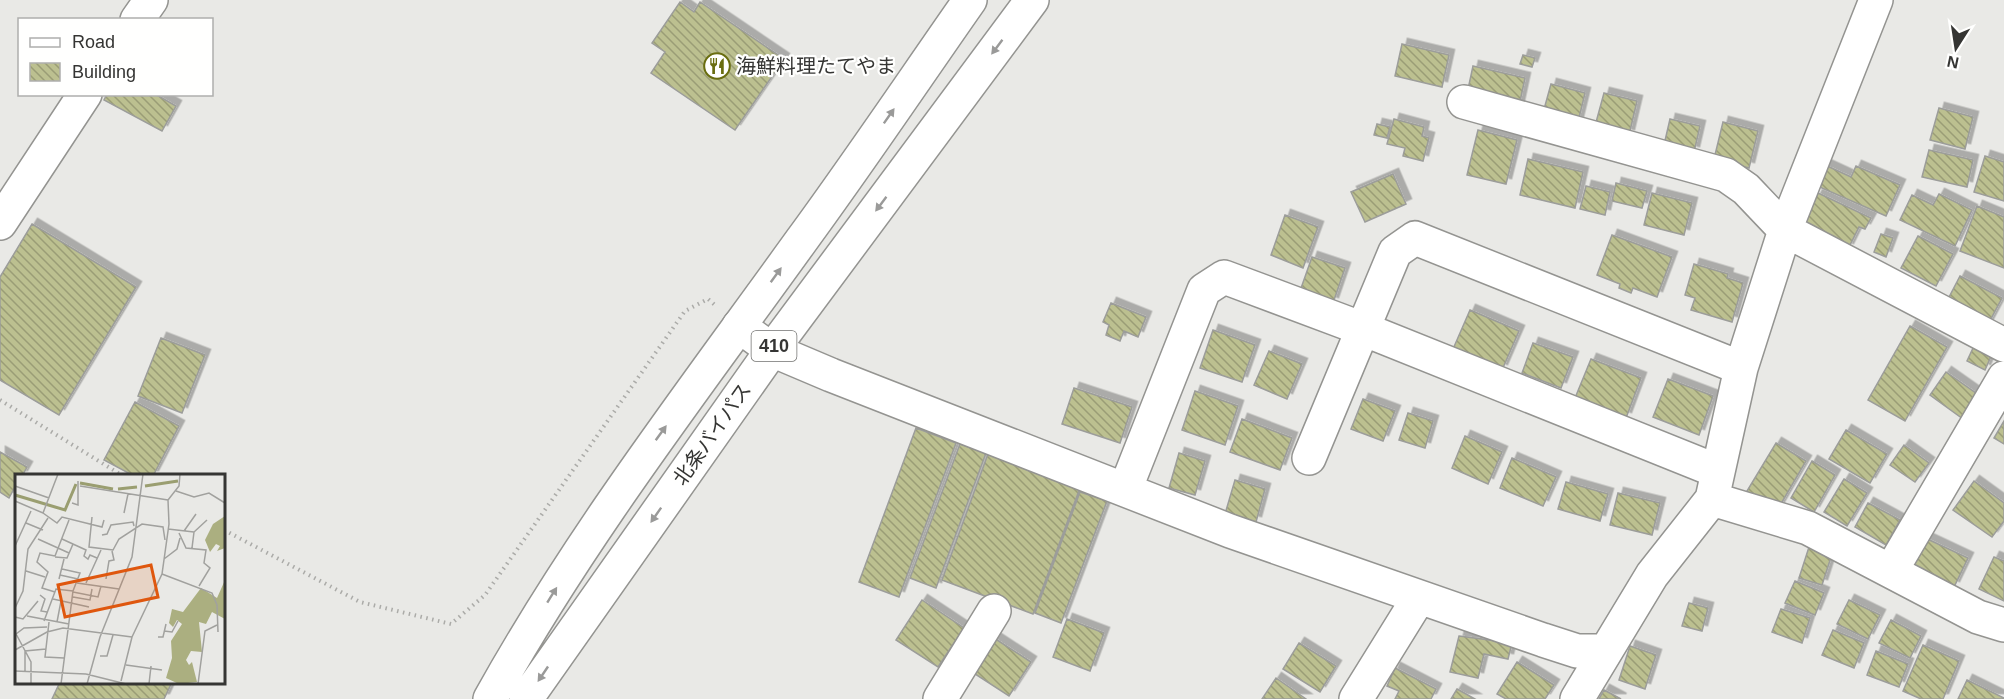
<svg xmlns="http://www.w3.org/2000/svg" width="2004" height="699" font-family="Helvetica,'Noto Sans JP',sans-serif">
  <defs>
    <pattern id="building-back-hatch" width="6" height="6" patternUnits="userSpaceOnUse" patternTransform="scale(1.5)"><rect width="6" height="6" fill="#bcc090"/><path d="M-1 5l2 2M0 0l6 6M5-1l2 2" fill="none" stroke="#9a9d76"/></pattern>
    <filter id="shadow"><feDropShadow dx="5.5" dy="-5.5" stdDeviation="0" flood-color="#0004"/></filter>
  </defs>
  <rect width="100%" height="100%" fill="#e9e9e6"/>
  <path fill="url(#building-back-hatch)" stroke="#9c9d9a" stroke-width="1.5" filter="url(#shadow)" d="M 680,2 L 694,12 L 700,2 L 784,59 L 735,130 L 651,73 L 665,52 L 652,43 Z
    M 1402,44 L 1449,55 L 1442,87 L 1395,76 Z
    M 1523,55 L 1535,58 L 1532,67 L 1520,64 Z
    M 1473,66 L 1525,78 L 1519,106 L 1467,94 Z
    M 1551,84 L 1585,93 L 1578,122 L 1543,113 Z
    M 1604,93 L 1637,101 L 1629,135 L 1595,126 Z
    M 107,94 L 155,94 L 176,106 L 162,131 L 104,100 Z
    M 1939,108 L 1973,117 L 1965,149 L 1930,140 Z
    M 1394,119 L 1424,127 L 1422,136 L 1429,138 L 1423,161 L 1403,156 L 1405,148 L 1387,144 Z
    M 1670,119 L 1700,126 L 1694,152 L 1664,145 Z
    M 1723,122 L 1758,131 L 1749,168 L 1714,159 Z
    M 1377,124 L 1390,127 L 1387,138 L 1374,135 Z
    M 1478,130 L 1517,140 L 1506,184 L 1467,175 Z
    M 1929,150 L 1973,160 L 1967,187 L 1922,177 Z
    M 1985,156 L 2004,162 L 2004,201 L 1974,192 Z
    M 1528,159 L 1583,172 L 1575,208 L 1520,195 Z
    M 1825,165 L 1851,177 L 1856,166 L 1900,185 L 1886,216 L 1815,185 Z
    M 1393,174 L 1406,204 L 1365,222 L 1351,192 Z
    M 1616,183 L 1647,191 L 1642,208 L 1612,201 Z
    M 1586,186 L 1610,192 L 1605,215 L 1580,209 Z
    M 1652,193 L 1692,203 L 1684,235 L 1644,225 Z
    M 1818,193 L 1871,218 L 1865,229 L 1859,227 L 1848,249 L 1802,227 Z
    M 1939,194 L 1972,210 L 1955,246 L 1900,220 L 1912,195 L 1933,205 Z
    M 1977,206 L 2004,217 L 2004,268 L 1960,251 Z
    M 1285,215 L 1318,227 L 1303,268 L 1271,255 Z
    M 32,224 L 136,287 L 59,415 L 0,380 L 0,277 Z
    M 1881,234 L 1893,238 L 1886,257 L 1874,252 Z
    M 1612,235 L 1672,257 L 1657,297 L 1633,288 L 1631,293 L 1619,288 L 1620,284 L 1597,275 Z
    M 1918,236 L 1953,254 L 1936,286 L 1901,268 Z
    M 1312,257 L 1345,268 L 1333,303 L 1300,291 Z
    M 1694,264 L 1728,274 L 1727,278 L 1743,283 L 1732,322 L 1691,310 L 1695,298 L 1685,295 Z
    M 1960,276 L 2002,298 L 1987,326 L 1945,305 Z
    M 1111,303 L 1146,317 L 1138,337 L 1124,331 L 1120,341 L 1106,335 L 1109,325 L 1103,322 Z
    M 1470,310 L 1519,331 L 1502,370 L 1453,349 Z
    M 1910,326 L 1947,347 L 1905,421 L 1868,400 Z
    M 1213,330 L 1255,345 L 1242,382 L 1200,368 Z
    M 161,338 L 205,355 L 182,413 L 138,396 Z
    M 1533,343 L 1573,357 L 1561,388 L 1522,373 Z
    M 1974,346 L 1992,354 L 1985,370 L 1967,361 Z
    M 1269,351 L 1302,364 L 1287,399 L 1254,385 Z
    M 1591,359 L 1641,378 L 1626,418 L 1575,398 Z
    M 1946,372 L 1980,396 L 1963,419 L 1930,395 Z
    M 1668,379 L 1713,396 L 1699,435 L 1653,417 Z
    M 1074,388 L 1132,407 L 1120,443 L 1062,424 Z
    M 1195,391 L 1238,406 L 1225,445 L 1182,430 Z
    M 1363,399 L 1395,411 L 1383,441 L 1351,429 Z
    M 135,402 L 179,426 L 153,476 L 134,476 L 104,460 Z
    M 1408,413 L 1433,421 L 1425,448 L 1399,440 Z
    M 1242,419 L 1292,438 L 1280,470 L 1230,452 Z
    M 2004,421 L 2004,444 L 1994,438 Z
    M 916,428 L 956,443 L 899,597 L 859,582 Z
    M 1846,430 L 1887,454 L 1870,483 L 1829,459 Z
    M 1465,436 L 1502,452 L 1488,484 L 1452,468 Z
    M 1776,443 L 1806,461 L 1775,514 L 1744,496 Z
    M 960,444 L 986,453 L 936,588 L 910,578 Z
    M 1904,445 L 1929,463 L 1915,482 L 1890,465 Z
    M 0,452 L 27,467 L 22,476 L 16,476 L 16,485 L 9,498 L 0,492 Z
    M 1179,453 L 1205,461 L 1195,495 L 1169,488 Z
    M 988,454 L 1080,488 L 1033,614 L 942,580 Z
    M 1512,458 L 1556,477 L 1543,506 L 1500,488 Z
    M 1812,461 L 1835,475 L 1814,512 L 1791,498 Z
    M 1844,479 L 1867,493 L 1847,526 L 1824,512 Z
    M 1235,480 L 1265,489 L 1256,522 L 1225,514 Z
    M 1974,481 L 2004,503 L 2004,521 L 1992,537 L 1953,510 Z
    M 1566,482 L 1608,494 L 1600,521 L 1558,509 Z
    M 1080,492 L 1107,501 L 1061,623 L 1035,613 Z
    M 1618,493 L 1660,503 L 1652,535 L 1610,525 Z
    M 1868,503 L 1900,520 L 1886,545 L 1855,527 Z
    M 1923,537 L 1968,558 L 1954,587 L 1909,567 Z
    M 1810,544 L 1833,551 L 1822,585 L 1799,578 Z
    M 1994,557 L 2004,561 L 2004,601 L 1979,589 Z
    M 1795,581 L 1824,593 L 1815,615 L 1785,603 Z
    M 922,600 L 964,628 L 938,667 L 896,640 Z
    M 1849,600 L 1880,615 L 1868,639 L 1837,624 Z
    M 1689,603 L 1708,608 L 1702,631 L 1682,626 Z
    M 1781,609 L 1810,618 L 1802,643 L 1772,632 Z
    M 1067,619 L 1104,633 L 1090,671 L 1053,657 Z
    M 1891,620 L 1921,636 L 1910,658 L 1879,643 Z
    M 1833,630 L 1864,643 L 1854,668 L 1822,655 Z
    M 1459,636 L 1512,643 L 1508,659 L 1484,654 L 1478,678 L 1450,672 Z
    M 994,638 L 1031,662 L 1009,696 L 972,672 Z
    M 1299,643 L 1336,666 L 1320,692 L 1283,669 Z
    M 1923,645 L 1959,661 L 1943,699 L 1921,699 L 1903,691 Z
    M 1630,646 L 1656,655 L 1645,689 L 1619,680 Z
    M 1876,651 L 1908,664 L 1899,687 L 1867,675 Z
    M 1517,662 L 1554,685 L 1545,699 L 1506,699 L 1497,694 Z
    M 1395,668 L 1436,689 L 1431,699 L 1395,699 L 1399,691 L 1387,686 Z
    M 1276,678 L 1306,699 L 1262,699 Z
    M 1967,680 L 2004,698 L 2004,699 L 1958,699 Z
    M 60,682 L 172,682 L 164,699 L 52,699 Z
    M 1457,689 L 1475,699 L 1451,699 Z
    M 1604,690 L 1621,699 L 1599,699 Z"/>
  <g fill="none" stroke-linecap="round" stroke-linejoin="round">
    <g stroke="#949491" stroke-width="36">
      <path id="street" d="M 137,20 L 151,0
        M 1464,102 L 1726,175 L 1746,189 L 1785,230 L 2004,345
        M 0,223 L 85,94
        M 739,326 L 772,350 L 831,375 L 1230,531 L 1543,640 L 1577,651 L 1605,651
        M 1309,458 L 1395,252 L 1415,238 L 1741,368
        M 1125,490 L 1204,290 L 1224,277 L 1363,329 L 1717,471
        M 1712,499 L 1808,528 L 1978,617 L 2004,625
        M 1891,571 L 2004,378
        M 940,699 L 994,611
        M 1356,699 L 1418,599
        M 1577,699 L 1652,575 L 1712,499 L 1741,368 L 1785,230 L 1876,0"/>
    </g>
    <g stroke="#949491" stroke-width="36">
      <path id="highway" d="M 490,699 C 580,537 693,391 801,241 C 859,162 914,80 970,0
        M 526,699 L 772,350 L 1032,0"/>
    </g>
    <path stroke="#ababa8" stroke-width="4" stroke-dasharray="1.5 4.5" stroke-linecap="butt" d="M 0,400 L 123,476
      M 224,530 L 360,602 L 451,624 L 485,595 L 685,311 L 708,299 L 716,306"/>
    <use href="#street" stroke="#fff" stroke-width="33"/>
    <use href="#highway" stroke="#fff" stroke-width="33"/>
  </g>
  <defs><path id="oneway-solid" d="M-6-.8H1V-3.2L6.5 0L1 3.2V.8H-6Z" transform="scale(1.5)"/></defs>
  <g fill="#9a9a99">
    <use href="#oneway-solid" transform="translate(997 47) rotate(127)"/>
    <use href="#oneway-solid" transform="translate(889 116) rotate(-55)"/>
    <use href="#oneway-solid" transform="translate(881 204) rotate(127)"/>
    <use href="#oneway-solid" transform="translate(776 275) rotate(-54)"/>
    <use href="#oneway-solid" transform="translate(661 433) rotate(-54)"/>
    <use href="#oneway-solid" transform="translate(656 515) rotate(125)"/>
    <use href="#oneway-solid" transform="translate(552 595) rotate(-58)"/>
    <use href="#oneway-solid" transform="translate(543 674) rotate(124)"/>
  </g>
  <defs>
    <g id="restaurant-ring" transform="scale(1.35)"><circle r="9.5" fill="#fffffe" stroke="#696d10" stroke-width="1.5"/><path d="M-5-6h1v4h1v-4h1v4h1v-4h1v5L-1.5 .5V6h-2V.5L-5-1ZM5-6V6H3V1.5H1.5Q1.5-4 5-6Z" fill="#696d10"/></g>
  </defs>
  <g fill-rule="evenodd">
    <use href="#restaurant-ring" x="717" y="66"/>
  </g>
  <g text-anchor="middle" stroke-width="4.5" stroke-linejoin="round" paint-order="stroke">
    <rect fill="#fffffe" stroke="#727270" stroke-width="1.5" x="751.5" y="331" width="45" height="30" rx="4.5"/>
    <g font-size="18" font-weight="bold" fill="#353533">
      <text x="774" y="352">410</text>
    </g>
    <g font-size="20" fill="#353533" stroke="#fffffe" text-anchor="start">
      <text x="736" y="73">海鮮料理たてやま</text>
    </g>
    <g font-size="20" fill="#353533" stroke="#fffffe">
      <text transform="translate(712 434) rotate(-55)" y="7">北条バイパス</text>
    </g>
  </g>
  <g transform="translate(15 474)">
    <rect width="210" height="210" fill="#e9e9e6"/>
    <path d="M 210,42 L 210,74 L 202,77 L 205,72 L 201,70 L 195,78 L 190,66 L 198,50 ZM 210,106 L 210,145 L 197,138 L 191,150 L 184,148 L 187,178 L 176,177 L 171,186 L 174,191 L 177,188 L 182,208 L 164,210 L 151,204 L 157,184 L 156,167 L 167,150 L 162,146 L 158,153 L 154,149 L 157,135 L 168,138 L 186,114 L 202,124 Z" fill="#abaf80"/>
    <path fill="none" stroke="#9a9e70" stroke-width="3" d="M 65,9 L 98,15M 130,12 L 163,7M 103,15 L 122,13M 0,21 L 50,36 L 61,10"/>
    <path fill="none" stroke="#a1a19e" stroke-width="1.5" d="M 0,12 L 34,24M 65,12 L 153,26M 161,17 L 179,23 L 194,19 L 210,29M 0,27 L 28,39 L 43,0M 57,29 L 63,31 L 63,7M 28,39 L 42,49 L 47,43 L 87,53 L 89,46M 109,39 L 113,20M 77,43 L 74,73 L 98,76 L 104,65 L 127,50 L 148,53 L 150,66M 11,49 L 28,56M 153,55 L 179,58M 169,57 L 181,40M 164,59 L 171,74 L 191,76 L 189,89 L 195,94 L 184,112M 87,61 L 92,60 L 96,51 L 118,48 L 119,52M 23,65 L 54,79M 47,65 L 71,76 L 69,82 L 73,85 L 75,81 L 82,84M 0,72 L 16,37M 177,74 L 179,58 L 192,46M 40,82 L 54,46M 40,83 L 52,84 L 58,70M 149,85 L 162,75 L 165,64M 11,97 L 30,103M 147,100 L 197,119 L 202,131 L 203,158M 45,101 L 63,105M 44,105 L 49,85M 91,105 L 94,87 L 99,86 L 97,77M 62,109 L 104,115M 71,109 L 86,76M 40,118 L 27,114 L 33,98 L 22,88 L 25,79 L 40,82M 58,118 L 83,123 L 86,112M 25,121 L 30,125 L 26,137 L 32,138M 58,123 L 75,126 L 77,115M 38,125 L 74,133M 0,134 L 8,117 L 13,75 L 33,44M 12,142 L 54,150M 0,143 L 8,145 L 23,127M 29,147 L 41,115 L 58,117M 34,148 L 30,183 L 49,184M 42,148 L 46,127M 149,157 L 157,158 L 163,147M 0,158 L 16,188 L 16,210M 1,160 L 9,154 L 32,153M 143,163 L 148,163 L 151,150M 0,176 L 32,158 L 48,154 L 117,163M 85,182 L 92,182 L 98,161M 111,191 L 147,196M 0,197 L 71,200M 10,197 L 10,177 L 31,175M 71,200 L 111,210M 106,207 L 117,163 L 147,100 L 154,50 L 153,26 L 164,12 L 165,0M 46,210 L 58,117 L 65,99 L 47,95M 72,210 L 85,163 L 117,83 L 128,0M 134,210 L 136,192M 183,210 L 190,157 L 202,151"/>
    <path fill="#df570e" fill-opacity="0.15" stroke="#df570e" stroke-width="3" d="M 136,91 L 143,123 L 50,143 L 43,111 Z"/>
    <rect width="210" height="210" fill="none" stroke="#353533" stroke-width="3"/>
  </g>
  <rect x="18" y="18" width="195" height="78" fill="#fffffe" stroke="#aeaead" stroke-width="1.5"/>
  <rect x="30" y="38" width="30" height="9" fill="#ffffff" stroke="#aeaead" stroke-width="1.5"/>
  <text x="72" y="48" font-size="18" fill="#353533">Road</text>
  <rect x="30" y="63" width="30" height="18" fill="url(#building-back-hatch)" stroke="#aeaead" stroke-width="1.5"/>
  <text x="72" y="78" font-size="18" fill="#353533">Building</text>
  <g transform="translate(1956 48) rotate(192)" stroke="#fffffe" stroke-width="4.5" paint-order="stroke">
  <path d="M0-4.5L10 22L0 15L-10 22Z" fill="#353533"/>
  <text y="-9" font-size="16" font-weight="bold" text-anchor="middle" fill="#353533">N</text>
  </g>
</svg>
